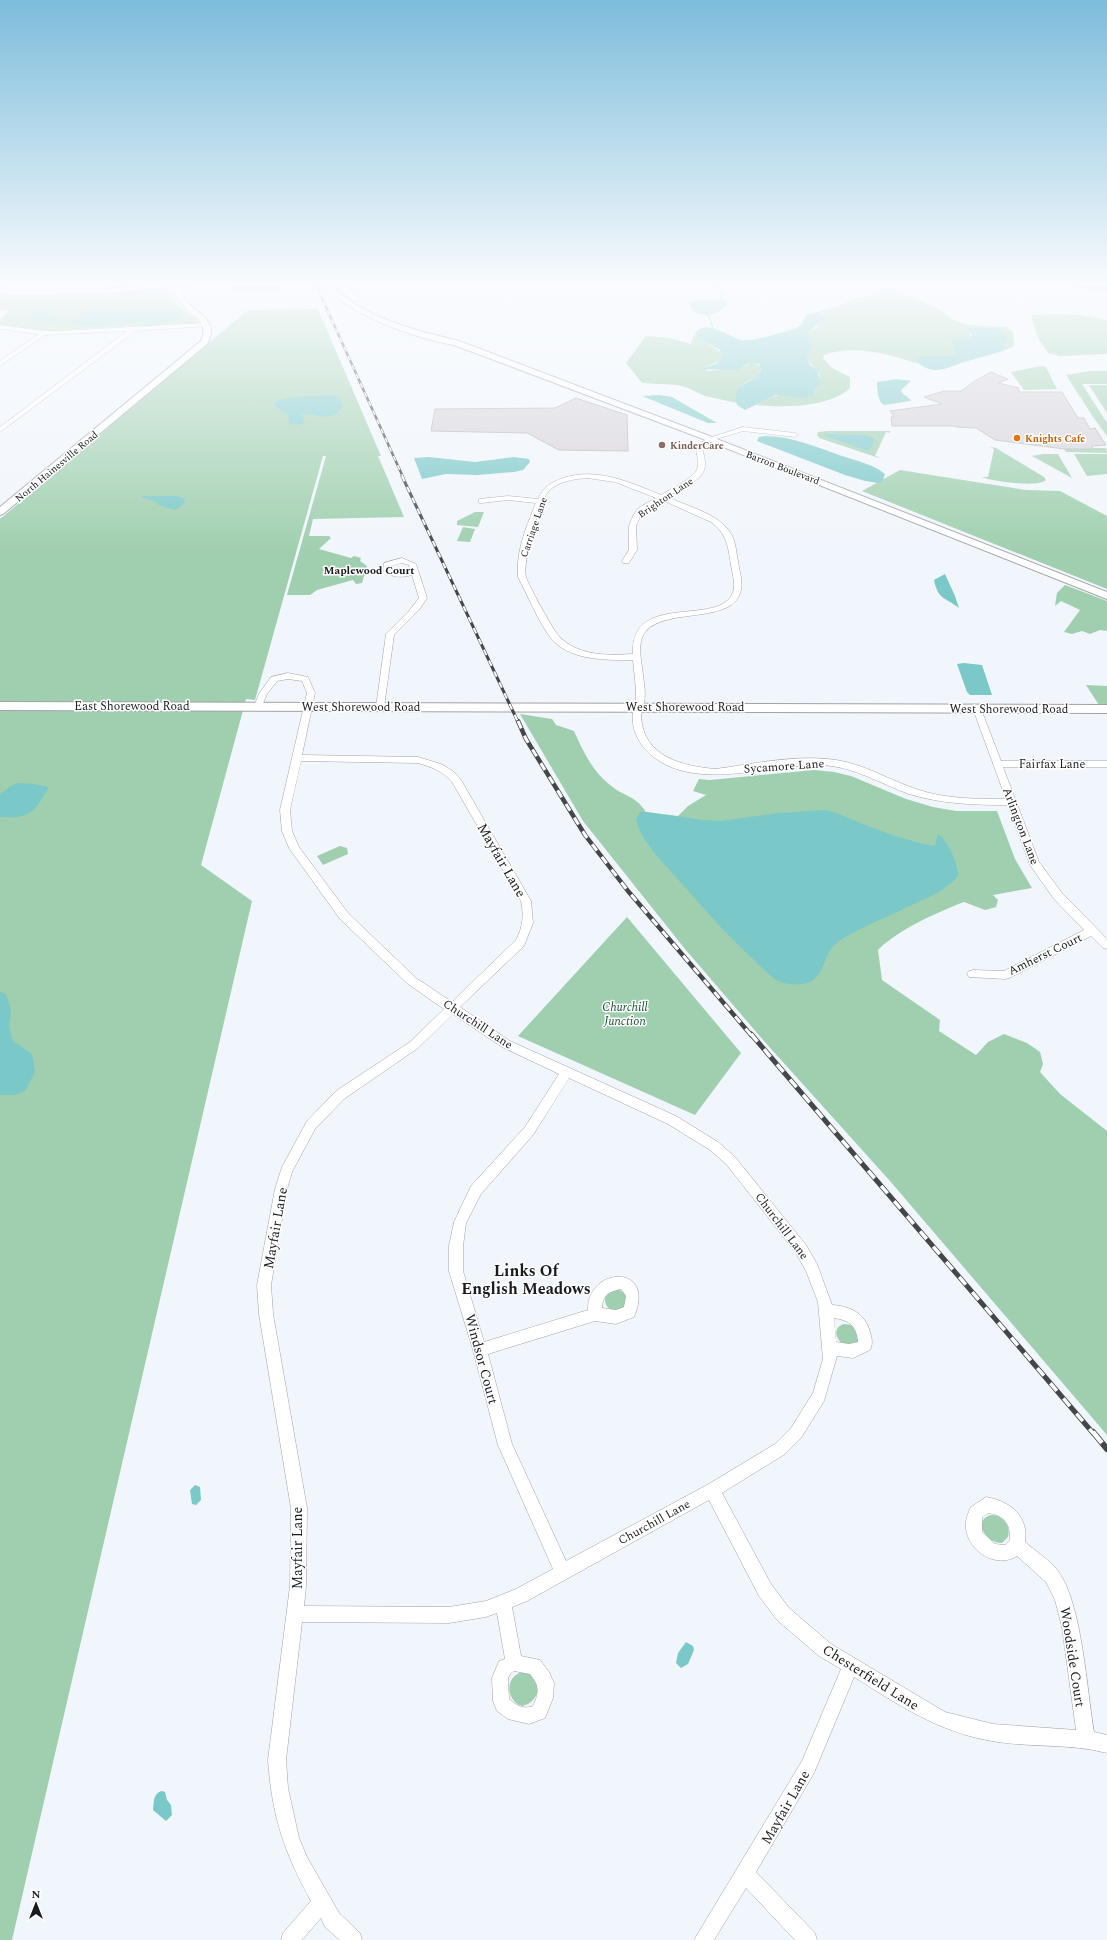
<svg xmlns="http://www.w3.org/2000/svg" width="1107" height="1940" font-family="Spectral,serif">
  <rect width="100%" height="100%" fill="#f1f6fc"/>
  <path fill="#9fcfae" d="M 885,289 C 892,289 929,304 937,308 C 944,312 949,319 958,322 C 973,327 991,326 1007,327 L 1013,332 L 1014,346 L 1003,351 L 1007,336 L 968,332 L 973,338 L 970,340 L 955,339 L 950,341 L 955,353 L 953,356 L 920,356 L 916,361 L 919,364 C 888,354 855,344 824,355 L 823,358 L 832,368 L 850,377 L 850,388 C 831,407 782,408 756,405 C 762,402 770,397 776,396 C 793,391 802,405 816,388 C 820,382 822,379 818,372 C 813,363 799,359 813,347 L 808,333 L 817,327 L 825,315 L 818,312 L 839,306 L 856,298 L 878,295 Z
    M 151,290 L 168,292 L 179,306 L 196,319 L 198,323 L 171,326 L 135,326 L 49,331 L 0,325 L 0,321 L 8,310 L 0,310 L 0,294 L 100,293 Z
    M 318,309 L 381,456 L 378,456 L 404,517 L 313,519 L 309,536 L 329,536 L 331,538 L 319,549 L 351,558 L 354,556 L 361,558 L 360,561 L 367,566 L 362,583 L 356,584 L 353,580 L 317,590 L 310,595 L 287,595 L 326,456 L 323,456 L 255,700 L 246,699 L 242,714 L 201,865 L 252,901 L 12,1940 L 0,1940 L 0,519 L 248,310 Z
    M 1062,314 L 1081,315 L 1107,320 L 1107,354 L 1060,356 L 1048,353 L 1038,338 L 1031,315 Z
    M 694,335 L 722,353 L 720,361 L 705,367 L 708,371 L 743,367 L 752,362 L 761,367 C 760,378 749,379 742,385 C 740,387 738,391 736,394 L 737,403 L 705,396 L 688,388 L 677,385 L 642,383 L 626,363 L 646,336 L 669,338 L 691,344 Z
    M 1041,366 L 1046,367 L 1057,389 L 1024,390 L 1011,372 Z
    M 1090,371 L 1107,371 L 1107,384 L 1082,384 L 1107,423 L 1107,436 L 1095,419 L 1107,439 L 1094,418 L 1095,418 L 1093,417 L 1081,398 L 1083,398 L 1080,397 L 1066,375 Z
    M 1089,385 L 1107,385 L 1107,413 Z
    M 827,431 L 890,431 L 890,433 L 886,432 L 875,456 L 879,457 L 879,458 L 819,438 L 817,435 L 818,432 Z
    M 990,447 L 996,448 L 1044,477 L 1046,480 C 1038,488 992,481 981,477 L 988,477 L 994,449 Z
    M 1093,448 L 1106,448 L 1107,453 L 1066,452 L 1064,449 Z
    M 1043,454 L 1058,454 L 1072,478 L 1032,456 Z
    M 1074,454 L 1107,454 L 1107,474 L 1087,476 Z
    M 900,470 L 1026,490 L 1060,491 L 1107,516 L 1107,589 L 862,491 Z
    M 475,512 L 484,512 L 478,527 L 457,525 L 457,521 Z
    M 463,527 L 475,529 L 470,542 L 457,541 Z
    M 1065,585 L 1107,601 L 1107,631 L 1100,630 L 1090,634 L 1082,631 L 1072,634 L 1064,632 L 1080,610 L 1061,601 L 1055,606 L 1057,593 Z
    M 1086,685 L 1107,686 L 1107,705 L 1099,705 Z
    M 520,714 L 552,719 L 556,725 L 574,731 C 583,751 592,771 610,785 C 624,797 634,794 646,812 L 678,816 L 688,806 L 706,795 L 693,791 L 699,779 L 710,780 L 814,770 L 834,772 L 851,776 L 906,799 L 933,807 L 956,811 L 997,811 L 1015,859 L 1032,888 L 993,895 L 998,900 L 996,907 L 985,910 L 964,902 C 936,913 899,929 878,950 L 882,980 L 940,1020 L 939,1031 L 976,1055 L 988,1042 L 1004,1034 L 1027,1043 L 1040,1052 L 1043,1064 L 1040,1072 L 1060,1094 L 1107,1131 L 1107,1435 L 890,1181 L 764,1041 L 685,949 L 583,821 Z
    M 340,846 L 347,848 L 348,854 L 323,865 L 317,856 Z
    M 627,917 L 741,1053 L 695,1115 L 518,1036 Z
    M 617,1289 L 628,1294 L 623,1311 L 612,1311 C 605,1306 604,1302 606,1294 Z
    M 844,1324 L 851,1325 L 857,1328 L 859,1343 L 843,1345 C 836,1338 832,1328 844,1324 Z
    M 991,1515 C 1003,1515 1011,1525 1008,1537 L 1002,1543 C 986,1544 972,1520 991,1515 Z
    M 523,1672 C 526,1672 530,1673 532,1675 C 545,1685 536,1704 522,1706 C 505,1701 505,1675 523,1672 Z"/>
  <path fill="#7ac8c8" d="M 257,283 L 278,283 L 281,284 L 279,288 L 281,291 L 236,292 L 231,288 Z
    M 1070,283 L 1107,283 L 1107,290 L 1083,289 Z
    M 720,298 L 727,301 C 726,303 725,307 722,309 C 715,316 698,317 691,309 L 690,304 C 699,296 710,303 720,298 Z
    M 118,310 L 174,311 L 178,313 L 179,317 L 177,320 C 162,326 146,322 130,322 C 110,323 89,330 71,323 L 72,320 L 86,313 Z
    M 34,312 L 51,315 L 63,321 L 62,323 L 43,323 L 25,316 Z
    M 818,312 L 826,317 L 808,333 L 814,344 L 807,358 L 810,365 L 817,370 L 821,382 L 815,389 L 813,396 L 802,398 L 776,395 L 745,410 L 737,405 C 731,380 752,387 761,370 L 759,364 L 749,363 L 737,370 L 701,369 L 718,363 L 722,355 L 720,350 L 696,337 L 695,333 C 708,318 728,337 741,340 C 753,342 787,331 799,327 L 807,315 Z
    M 968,328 L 991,328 L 1005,332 L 1007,336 L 1003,351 C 990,355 977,358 964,362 C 946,368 933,377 916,361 L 920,356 L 953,356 L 955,353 L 950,339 L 972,339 L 972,335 L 966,329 Z
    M 897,379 L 911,381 L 901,390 L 902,393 L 911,400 L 910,401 L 884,405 C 878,402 877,389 877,382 Z
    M 332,395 L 339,397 L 343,407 C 328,424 320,413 302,414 L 305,423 L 297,425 L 288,424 L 290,423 L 288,420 L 289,414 L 281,411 L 274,404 C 280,395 321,396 332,395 Z
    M 659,395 L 672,397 L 717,423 L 708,423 L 642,396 Z
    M 827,434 L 866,435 L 874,438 L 873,445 L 868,451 L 823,435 Z
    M 764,436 C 792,436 816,447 842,456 C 857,461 873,464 885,474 L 883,480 L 879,483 L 865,481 L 845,475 L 757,441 L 759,437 Z
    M 429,457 L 475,462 L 514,457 L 529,459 L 530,462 L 523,470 L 514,472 L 477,475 L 446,474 L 422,479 L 414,458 Z
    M 144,496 L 176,496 L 185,499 C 184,505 180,508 174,510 L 159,505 L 155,501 L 140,497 Z
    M 945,574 L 955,596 L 959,608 C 945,597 938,600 934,580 Z
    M 964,663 L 982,665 L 992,695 L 970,695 L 967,692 L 957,664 Z
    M 17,783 L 34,784 L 49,787 C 34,812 32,819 0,817 L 0,794 L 11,786 Z
    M 825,810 C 837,812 848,818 860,823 C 884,832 910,842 935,846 L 938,834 C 948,841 958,863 958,876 C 947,890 929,897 912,905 C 889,916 864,926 842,939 C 817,953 830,989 791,984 C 786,984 780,982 776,980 C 767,973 759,965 752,958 C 727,935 705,910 683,885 C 667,866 643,845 636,820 L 640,812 L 646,812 L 703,820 L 721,821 L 779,813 Z
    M 0,992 L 6,994 L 11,1010 L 9,1027 L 13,1041 L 32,1054 L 35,1072 L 25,1091 L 15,1095 L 0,1095 Z
    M 195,1485 L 200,1487 L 201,1500 L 196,1505 L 192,1504 L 190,1490 Z
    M 686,1642 L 693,1646 L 694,1650 L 688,1664 L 681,1668 L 676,1663 L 678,1653 Z
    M 162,1791 L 165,1792 L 167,1800 L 171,1805 L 172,1815 L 166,1821 L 153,1810 C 154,1802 153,1793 162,1791 Z"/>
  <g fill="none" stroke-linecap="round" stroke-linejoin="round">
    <path stroke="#7ac8c8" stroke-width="1.5" d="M 712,283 L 723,294 L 720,298
      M 708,314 L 713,328"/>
  </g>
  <path fill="#d6d2d7" stroke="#b7b3b8" d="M 991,372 L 1008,379 L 998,383 L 1019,388 L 1019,392 L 1062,392 L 1078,418 L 1084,418 L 1090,429 L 1095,428 L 1106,445 L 1092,446 L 1093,449 L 1064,449 L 995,440 L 976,428 L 956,427 L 955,426 L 892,426 L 891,417 L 894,417 L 890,411 L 942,404 L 924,397 L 944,391 L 961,391 L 975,381 Z
    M 576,398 L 627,415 L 628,451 L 559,450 L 527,433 L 431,431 L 435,409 L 555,408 Z"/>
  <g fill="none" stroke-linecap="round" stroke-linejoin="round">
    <g stroke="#9fa3a8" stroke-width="1">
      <path id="minor" d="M 206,323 L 209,325 L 208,326 L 134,331 L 129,336 L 0,432 L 0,427 L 127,331 L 45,335 L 0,366 L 0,361 L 39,334 L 0,329 L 0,325 L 44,331 L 59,331 Z
        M 743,427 L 795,433 L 798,435 L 795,437 L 743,431 L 713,440 L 703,446 C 702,453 706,459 705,465 C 705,481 678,490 667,497 C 687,506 720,514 731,534 C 736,542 736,552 738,561 C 739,570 743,581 741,590 C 734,625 667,607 646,631 C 636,642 642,663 643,675 C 644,684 646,693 644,702 C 644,707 641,712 641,717 C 644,757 682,766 715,769 C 754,764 796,754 836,760 C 864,764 889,780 916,789 C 945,799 975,799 1006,799 L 973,709 L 977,706 L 981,709 L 1001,761 L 1107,761 L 1107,767 L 1003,767 L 1039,862 L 1062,893 L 1107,939 L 1107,949 L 1103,948 L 1091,936 L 1009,978 L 1005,979 L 969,977 L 967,974 L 969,971 L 973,970 L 1004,971 L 1084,930 L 1054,899 L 1030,865 L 1008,805 C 974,805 942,804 909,794 C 879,783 853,766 820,765 C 768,764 694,793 650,754 C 639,744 631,729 633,714 C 633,708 636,702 636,696 C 636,684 634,672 633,660 C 606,660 568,661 550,637 C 537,619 528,596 518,577 C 516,551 526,527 536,503 L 508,500 L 482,503 L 479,503 L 479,499 L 508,496 L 538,499 C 543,487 552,482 563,478 C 596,467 630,482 661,495 C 671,489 697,477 698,466 C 699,458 694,451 698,444 L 709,438 ZM 587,478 L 615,482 L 656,498 L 638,508 L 633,516 L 629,526 L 629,550 L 622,561 L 623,563 L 629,563 L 637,550 L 636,526 L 640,517 L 644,512 L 662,500 L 711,522 C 727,534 728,546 731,565 C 732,573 736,584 733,592 C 721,628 630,590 633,654 C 614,655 593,656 576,648 C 569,645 563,641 558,635 C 553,630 528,584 526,577 C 522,562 539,504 548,492 C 557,481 575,479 587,478 Z
        M 402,558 L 416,564 L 427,598 L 419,610 L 394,635 L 384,707 L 380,710 L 376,707 L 386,634 L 409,611 L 419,598 L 412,575 C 401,578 390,578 383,569 L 384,563 ZM 402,563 L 409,565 L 410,570 L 399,573 L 391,569 L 391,566 Z
        M 288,673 L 308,677 L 315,693 L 302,755 L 418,757 L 441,764 L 453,771 L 461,780 L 531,901 L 533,923 L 524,946 L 460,1007 L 510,1041 L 676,1116 L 718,1142 L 735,1157 L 806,1245 L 817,1264 L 832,1305 C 850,1306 865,1313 870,1332 C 872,1338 873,1344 870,1350 L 853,1358 L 837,1356 L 824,1401 L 801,1438 L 785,1454 L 722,1493 L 771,1584 L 789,1608 L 831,1644 L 945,1712 L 993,1724 L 1076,1730 L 1062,1627 L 1055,1600 L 1046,1582 L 1017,1556 C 997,1569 968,1552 966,1528 C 965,1521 968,1513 971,1507 L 986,1497 C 1010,1501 1029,1516 1025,1542 C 1035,1551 1050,1560 1058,1571 C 1082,1603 1087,1691 1094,1732 L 1107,1735 L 1107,1753 C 1069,1743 1030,1748 992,1741 C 938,1732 899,1705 854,1677 L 814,1773 L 756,1872 L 815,1933 L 817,1940 L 795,1940 L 746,1888 L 714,1940 L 694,1940 L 802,1761 L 841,1669 L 819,1656 L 777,1620 L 759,1596 L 709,1500 L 527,1601 L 512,1607 L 521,1656 L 540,1660 L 549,1672 L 554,1683 L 553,1698 L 545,1718 L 529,1724 L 508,1719 L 497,1711 L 493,1701 L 492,1678 L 499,1661 L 505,1659 L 497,1613 L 486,1617 L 449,1623 L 302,1622 L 286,1760 L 288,1788 L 299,1838 L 307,1857 L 339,1913 L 360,1933 L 362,1940 L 340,1940 L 325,1927 L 321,1918 L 302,1940 L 281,1940 L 283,1933 L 311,1901 C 284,1852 272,1816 268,1760 L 290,1586 L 291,1508 L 259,1314 L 257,1285 L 275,1189 L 282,1167 L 307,1121 L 336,1091 L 410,1042 L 444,1009 L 408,984 L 340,919 L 289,848 L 282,831 L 280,810 L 307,693 L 302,681 L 288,679 L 277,681 L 267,694 L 261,708 L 258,709 L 254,706 L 259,694 L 271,677 ZM 301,761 L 418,763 C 431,767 443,771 452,782 L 521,901 C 524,915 523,927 516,940 L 452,1002 L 416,978 L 348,913 L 299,847 L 292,831 L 290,810 ZM 453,1014 L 502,1047 L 559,1074 L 525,1127 L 471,1186 L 454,1222 L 449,1246 L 449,1271 L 473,1350 L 498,1445 L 553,1569 L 516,1589 L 486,1601 L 449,1607 L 304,1606 L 306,1586 L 307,1508 L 273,1314 L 271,1285 L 287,1189 L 292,1172 L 315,1129 L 344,1099 L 418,1048 ZM 569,1078 L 668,1124 L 710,1150 L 727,1165 L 796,1253 L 806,1271 L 818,1302 L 823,1359 L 813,1393 L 791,1428 L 775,1444 L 707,1485 L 566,1561 L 512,1444 L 488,1354 L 595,1321 L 616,1324 L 634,1317 C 657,1263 587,1266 588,1310 L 484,1342 L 463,1271 L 463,1246 L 466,1223 L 481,1194 L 533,1135 ZM 621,1289 L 626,1296 L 624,1307 L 616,1310 L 602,1308 C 602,1296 609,1291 621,1289 ZM 834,1318 C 849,1320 857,1326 858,1342 L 849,1344 L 836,1342 ZM 988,1513 C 1004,1515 1011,1524 1010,1540 L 1005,1545 L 995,1544 L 982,1532 L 982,1517 ZM 514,1671 L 530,1674 C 539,1685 540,1692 533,1706 C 524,1710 516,1705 509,1699 L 508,1678 L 511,1673 Z"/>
    </g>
    <g stroke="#9fa3a8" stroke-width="2">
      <path id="major" d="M 168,283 L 197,283 L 178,287 C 181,291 183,296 186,300 C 198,315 220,321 207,344 L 3,514 L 0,515 L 0,507 L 201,341 C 210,320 192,317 181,303 C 177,299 174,293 171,287 L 108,293 L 12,295 L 2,292 L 2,288 L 13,291 L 108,289 Z
        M 323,283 L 330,283 C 359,317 417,331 459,341 L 704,434 L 1107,592 L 1107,599 L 698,437 L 454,345 C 415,338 347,315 323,283 Z
        M 335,283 L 342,283 L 360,299 L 353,301 Z
        M 0,702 L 1107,705 L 1107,713 L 0,710 Z"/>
    </g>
    <use href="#minor" fill="#fff" fill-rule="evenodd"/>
    <use href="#major" fill="#fff" fill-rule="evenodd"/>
    <g stroke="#44474a" stroke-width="2.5">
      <path id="rail-far4" d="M 315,283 L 403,477"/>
    </g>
    <g stroke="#44474a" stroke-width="3">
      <path id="rail-far3" d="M 402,476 L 518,722"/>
    </g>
    <g stroke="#44474a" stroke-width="4.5">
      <path id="rail-far2" d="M 518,721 L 526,739 L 585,835 L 628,891 L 751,1035"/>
    </g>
    <g stroke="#44474a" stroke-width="5">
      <path id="rail-far1" d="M 751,1034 L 1093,1433"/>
    </g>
    <g stroke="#44474a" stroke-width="6">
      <path id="rail" d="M 1093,1432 L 1107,1449"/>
    </g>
    <use href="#rail-far4" stroke="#fff" stroke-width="1.5" stroke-dasharray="5" stroke-linecap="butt"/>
    <use href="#rail-far3" stroke="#fff" stroke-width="2" stroke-dasharray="6" stroke-linecap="butt"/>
    <use href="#rail-far2" stroke="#fff" stroke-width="3" stroke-dasharray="8" stroke-linecap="butt"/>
    <use href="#rail-far1" stroke="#fff" stroke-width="3.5" stroke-dasharray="10" stroke-linecap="butt"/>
    <use href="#rail" stroke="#fff" stroke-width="4.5" stroke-dasharray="14" stroke-linecap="butt"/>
  </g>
  <linearGradient id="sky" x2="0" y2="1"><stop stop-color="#7cbcdb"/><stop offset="0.51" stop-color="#f9fbfe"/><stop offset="1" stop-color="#f9fbfe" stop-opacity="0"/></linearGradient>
  <rect width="1107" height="555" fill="url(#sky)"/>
  <circle fill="#e8710a" stroke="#fff" stroke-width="1.5" cx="1017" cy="438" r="4"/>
  <circle fill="#8d6e63" stroke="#fff" stroke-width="1.5" cx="662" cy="445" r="4"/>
  <g text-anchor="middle" stroke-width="3" stroke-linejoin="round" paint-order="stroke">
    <g font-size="10" font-weight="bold" fill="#c56008" stroke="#fff" text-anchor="start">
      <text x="1025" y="442">Knights Cafe</text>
    </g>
    <g font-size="10" font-weight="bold" fill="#785e54" stroke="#fff" text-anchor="start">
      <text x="670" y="449">KinderCare</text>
    </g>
    <g font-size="10" fill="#191b1d" stroke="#fff">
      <text transform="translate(56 466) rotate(-40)" y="4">North Hainesville Road</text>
      <text transform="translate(783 467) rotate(21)" y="4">Barron Boulevard</text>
      <text transform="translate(665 497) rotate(-34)" y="4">Brighton Lane</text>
      <text transform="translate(533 527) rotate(-71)" y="4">Carriage Lane</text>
    </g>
    <g font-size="11" font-weight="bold" fill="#191b1d" stroke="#fff">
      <text x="369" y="574">Maplewood Court</text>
    </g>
    <g font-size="12" fill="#191b1d" stroke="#fff">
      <text x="132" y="710">East Shorewood Road</text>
      <text x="361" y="711">West Shorewood Road</text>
      <text x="685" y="711">West Shorewood Road</text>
      <text x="1009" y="713">West Shorewood Road</text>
      <text x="1052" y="768">Fairfax Lane</text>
      <text transform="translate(784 766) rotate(-4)" y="4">Sycamore Lane</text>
      <text transform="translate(1021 826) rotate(69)" y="4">Arlington Lane</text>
      <text transform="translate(1045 954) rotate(-26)" y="4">Amherst Court</text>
      <text transform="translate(478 1024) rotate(33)" y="4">Churchill Lane</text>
      <text transform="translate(782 1226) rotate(53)" y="4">Churchill Lane</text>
      <text transform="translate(654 1522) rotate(-29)" y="4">Churchill Lane</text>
    </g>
    <g font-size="12" font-style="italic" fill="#11502d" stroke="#fff">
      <text x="625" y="1011">Churchill<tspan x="625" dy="14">Junction</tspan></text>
    </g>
    <g font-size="14" fill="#191b1d" stroke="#fff">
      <text transform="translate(502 860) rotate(60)" y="5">Mayfair Lane</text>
      <text transform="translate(275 1228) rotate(-80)" y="5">Mayfair Lane</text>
      <text transform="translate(482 1359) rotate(75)" y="5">Windsor Court</text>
      <text transform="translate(297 1548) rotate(-90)" y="5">Mayfair Lane</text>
      <text transform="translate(1073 1657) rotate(81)" y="5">Woodside Court</text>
      <text transform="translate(871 1677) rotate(32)" y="5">Chesterfield Lane</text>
      <text transform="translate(785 1807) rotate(-60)" y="5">Mayfair Lane</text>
    </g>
    <g font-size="16" font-weight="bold" fill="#191b1d" stroke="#fff">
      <text x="526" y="1276">Links Of<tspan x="526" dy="18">English Meadows</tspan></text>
    </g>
  </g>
  <g transform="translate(36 1904)" stroke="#ffffff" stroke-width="3" paint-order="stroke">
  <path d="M0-3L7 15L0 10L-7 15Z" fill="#191b1d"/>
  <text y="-6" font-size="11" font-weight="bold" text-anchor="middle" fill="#191b1d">N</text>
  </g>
</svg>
